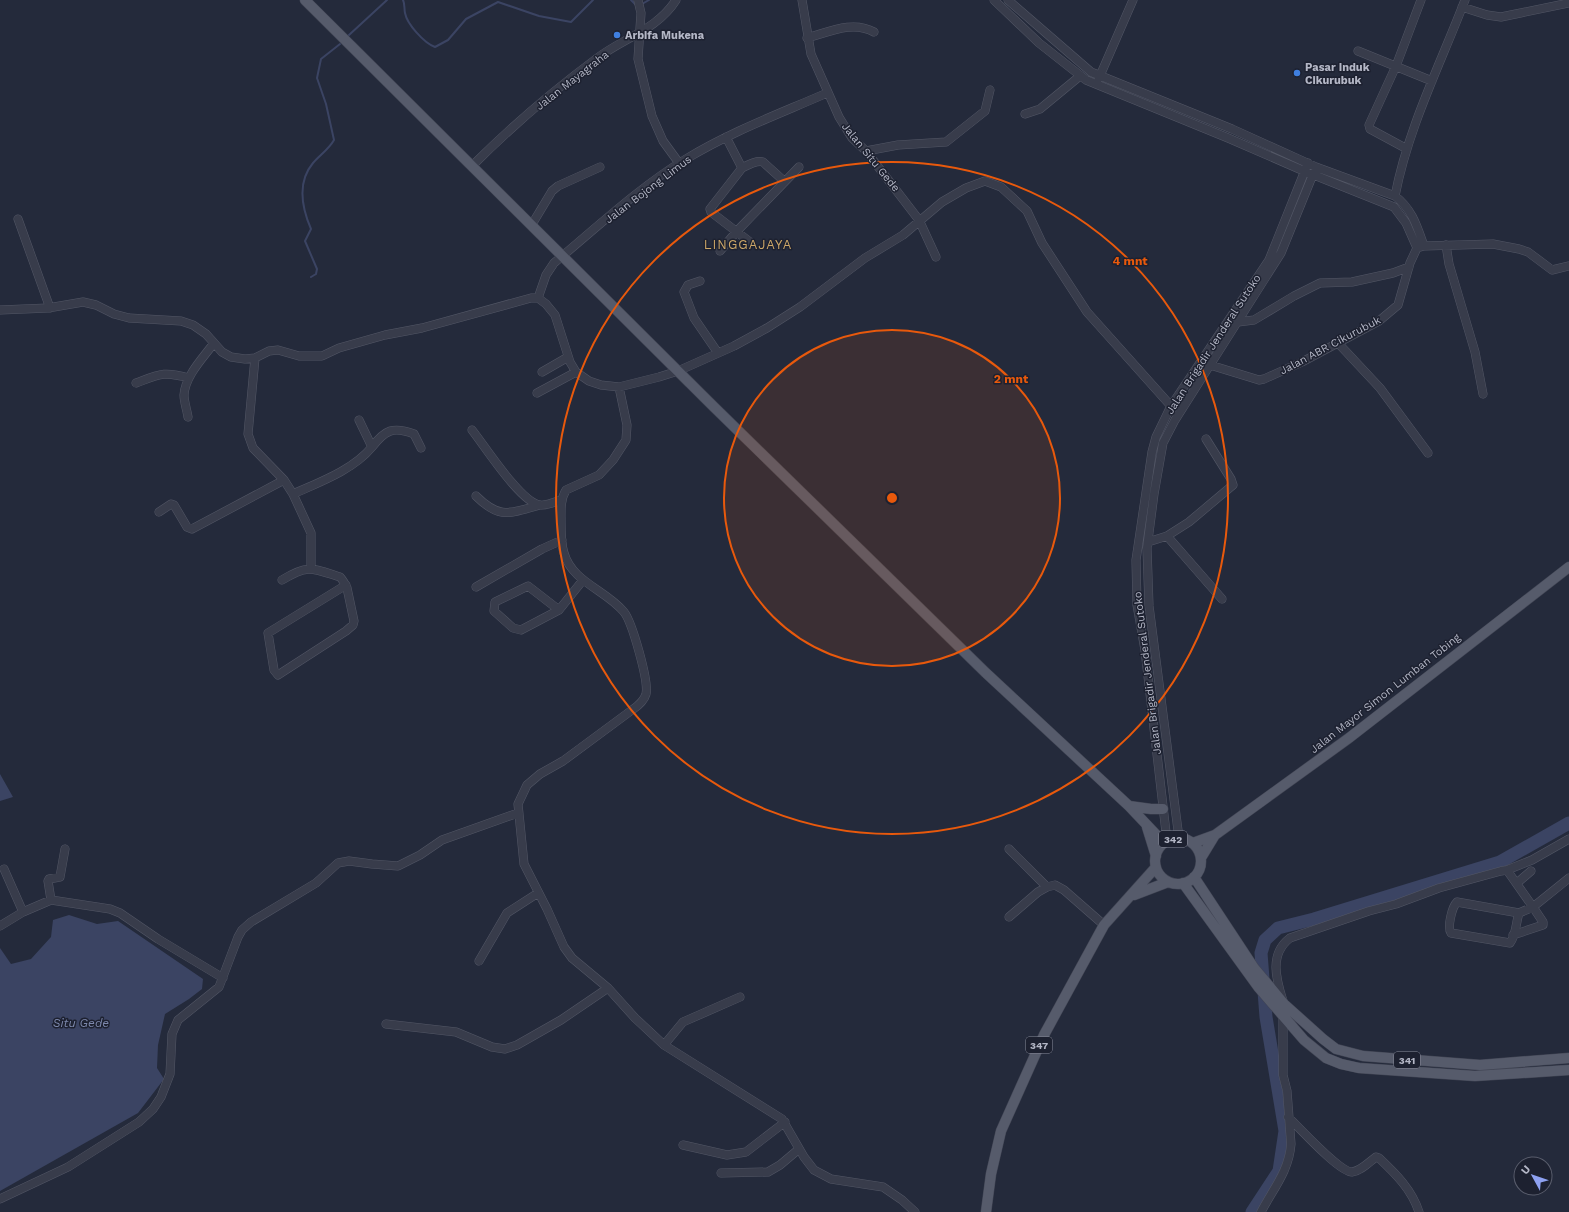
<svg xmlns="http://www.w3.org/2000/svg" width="1569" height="1212" font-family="'Work Sans',sans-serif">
  <rect width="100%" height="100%" fill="#242a3b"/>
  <path fill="#3b4463" d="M 0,774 L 13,797 L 0,801 Z
    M 69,915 L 97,924 L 118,921 L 203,979 L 202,989 L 189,999 L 165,1014 L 158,1045 L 157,1068 L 164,1079 L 138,1113 L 0,1191 L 0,948 L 11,964 L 31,959 L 51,937 L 53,920 Z"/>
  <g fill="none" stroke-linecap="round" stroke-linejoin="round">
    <path stroke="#3b4463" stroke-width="2" d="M 403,0 C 405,4 404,8 405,13 C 407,24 424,43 435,47 L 448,40 L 466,19 L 498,2 L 539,16 L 571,22 L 593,0
      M 631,0 L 636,5
      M 642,4 L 649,0
      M 349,35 L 387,0
      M 311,277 L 316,274 L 317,269 L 305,241 L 311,229 C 302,208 297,182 313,163 C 320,155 329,149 334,140 L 326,104 L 317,78 L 321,59 L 340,44"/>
    <path stroke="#3b4463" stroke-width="13" d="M 1252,1212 L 1279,1171 L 1285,1131 L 1266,1017 L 1261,953 L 1265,940 L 1278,928 L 1314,919 L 1500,862 L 1569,823"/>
    <g stroke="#535766" stroke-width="9">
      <path id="minor" d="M 638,0 L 641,13 L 638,59 L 652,116 L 663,141 L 679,163
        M 802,0 L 811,54 L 839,117 L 852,138 L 866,151 L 919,220 L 936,257
        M 994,0 L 1039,43 L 1086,80 L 1228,138 L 1304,171 L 1394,207 L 1406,223 L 1417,248
        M 1008,0 L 1091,72 L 1232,129 L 1316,167 L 1395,196 C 1412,209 1417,226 1424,246
        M 1462,7 L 1487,15 L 1501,17 L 1569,3
        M 807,38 C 829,32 853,20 874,32
        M 1358,51 L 1432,81
        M 1099,78 L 1133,0
        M 1025,114 L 1040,109 L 1080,76
        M 726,137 L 742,168
        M 1407,149 L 1370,129 L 1369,125 L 1396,66 L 1421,0
        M 866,151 L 898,145 L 946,142 L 985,111 L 990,90
        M 472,166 C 510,128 553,91 596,59 C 623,38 657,30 676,0
        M 1395,196 C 1408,128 1440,65 1465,0
        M 18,219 L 50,308
        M 531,226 L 552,191 L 558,186 L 600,167
        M 750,242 L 711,212 L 710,209 L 742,168 C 748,165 757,160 763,162 L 784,181
        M 1446,245 L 1449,264 L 1475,352 L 1483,394
        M 720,251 L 737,231 L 799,167
        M 700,281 L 688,285 L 684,292 L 694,318 L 718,353
        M 538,298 L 546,275 L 554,263 C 595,229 641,186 686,159 C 730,132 779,114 827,93
        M 0,310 L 48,308 L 83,302 L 96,305 L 114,314 L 129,318 L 181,321 L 193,325 L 206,334 L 222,352 L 231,357 L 245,359 L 255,358 L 269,351 L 278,350 L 299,356 L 322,356 L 339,348 L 385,335 L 422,328 L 531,298 L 538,298 L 546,304 L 555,315 L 570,362 L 576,372 L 589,381 L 601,385 L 619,387 L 659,377 L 678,371 L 734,346 L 767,328 L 800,307 L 865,258 L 903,235 L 942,202 L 966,188 L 985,181 L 1001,187 L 1027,211 L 1042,243 L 1087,312 L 1171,406
        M 1238,322 L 1254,320 L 1294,296 L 1320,283 L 1352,282 L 1393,273 L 1409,267
        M 1338,343 L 1380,388 L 1428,453
        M 255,358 L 248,434 L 253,448 L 284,480 L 293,494 L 311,533 L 311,568
        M 1210,365 L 1259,380 L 1264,379 L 1302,362 L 1379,321 L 1398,305 L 1410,263 L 1417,248 L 1424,246 L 1493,244 L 1519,249 L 1528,252 L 1552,270 L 1569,266
        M 542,372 L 568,357
        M 136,383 C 160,374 164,371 189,378
        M 619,387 L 627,425 L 626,440 L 613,460 L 599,475 L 566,490 C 560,500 561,511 561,522 C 561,532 561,544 564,553 C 572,582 606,590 624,612 C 632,622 649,681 646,694 C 644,701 638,706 632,710 L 563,761 L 540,774 L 527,785 L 518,804 L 524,864 L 547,909 L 564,947 L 572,958 L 608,988 L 635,1018 L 664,1045 L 782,1119 L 804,1157 L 814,1170 L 831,1179 L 883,1187 L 902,1200 L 915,1212
        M 537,393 L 576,372
        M 188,417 C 187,410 184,402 184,395 C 185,376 203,358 214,343
        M 472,430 C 484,445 521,503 540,505 C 546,506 555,502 561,500
        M 372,447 C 385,430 393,426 414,434 L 421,448
        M 293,494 C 320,482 353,470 372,447 L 359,420
        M 476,496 C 500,520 510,513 540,505
        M 159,512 L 171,504 L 174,505 L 187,527 L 192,529 L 284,480
        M 1167,536 L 1222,599
        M 1148,542 L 1167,536 L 1189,522 L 1233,485 L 1231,479 L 1206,439
        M 282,580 C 308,564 312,568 340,577 C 343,580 345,584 347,588 L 354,621 L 353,625 L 346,631 L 278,675 L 274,670 L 268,633 L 346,585
        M 476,587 L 542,549 L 562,540
        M 559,610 L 528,586 L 495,602 L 494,611 L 513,628 L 521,630 L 559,610 L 583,580
        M 1179,838 L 1149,606 L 1147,548 L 1154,494 L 1163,443 L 1175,420 L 1281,253 L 1316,167
        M 1167,841 L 1145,650 L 1137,605 L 1136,560 L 1152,452 L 1156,437 L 1171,406 L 1269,260 L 1308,163
        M 1009,849 L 1047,887
        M 4,869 L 23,912
        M 1507,870 L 1532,860 L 1569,839
        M 1517,883 L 1531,871
        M 51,900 L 48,881 L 49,879 L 60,877 L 65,849
        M 1009,917 L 1038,892 L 1047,887 L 1055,885 L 1064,890 L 1104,925
        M 0,926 L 23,912 L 51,900 L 110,909 L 120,913 L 158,939 L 223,978
        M 1513,935 L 1543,925 L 1543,922 L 1533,907 L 1519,913 C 1516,922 1516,936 1510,943 L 1451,933 C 1447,927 1452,907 1457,902 L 1519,913
        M 479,961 L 507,913 L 538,893
        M 1283,1001 C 1276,979 1269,954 1290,938 L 1369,911 L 1396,904 L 1439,888 L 1501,871 L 1507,870 L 1509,873 L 1533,907 L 1569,878
        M 386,1024 L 456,1032 L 492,1047 L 505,1049 L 517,1045 L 561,1020 L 608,988
        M 664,1045 L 683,1022 L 740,997
        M 1288,1117 C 1299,1127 1339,1172 1352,1172 C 1361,1171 1369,1162 1376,1157 L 1379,1158 C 1396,1174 1412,1190 1419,1212
        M 683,1145 L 727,1155 L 746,1152 L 785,1122
        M 721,1173 L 768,1172 L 780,1165 L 799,1149
        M 0,1199 L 68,1167 L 139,1122 L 153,1109 L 161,1097 L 170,1074 L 172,1034 L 178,1020 L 219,987 L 238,937 L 242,930 L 251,922 L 316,883 L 338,863 L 349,861 L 372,864 L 398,866 L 420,855 L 442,840 L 518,813
        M 1261,1212 C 1273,1189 1289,1171 1291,1144 L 1287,1091 L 1283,1075 L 1283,1013"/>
    </g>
    <g stroke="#414554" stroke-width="11">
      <path id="major" d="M 305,0 L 714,407 L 986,673 L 1129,806 L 1164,843
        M 1129,806 L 1151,809 L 1163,809
        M 1147,827 L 1156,856
        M1155 861a23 23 0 1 1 46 0a23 23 0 1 1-46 0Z
        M 1193,843 L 1215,835 L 1349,738 L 1569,567
        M 1201,858 L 1215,835
        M 1194,877 L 1254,968 L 1270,987 L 1284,1004 L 1323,1039 L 1336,1049 L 1363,1056 L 1480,1065 L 1569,1058
        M 1183,883 L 1259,988 L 1304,1040 L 1326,1058 L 1341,1064 L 1359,1068 L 1475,1076 L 1569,1070
        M 1134,895 L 1168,882
        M 986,1212 L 991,1174 L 1001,1131 L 1044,1035 L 1104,925 L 1156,867"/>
    </g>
    <use href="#minor" stroke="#383c4b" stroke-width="8"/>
    <use href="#major" stroke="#565b6b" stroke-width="10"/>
  </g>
  <circle cx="892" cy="498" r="168" fill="#e8590c" fill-opacity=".12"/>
  <g fill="none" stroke="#e8590c" stroke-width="2">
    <circle cx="892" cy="498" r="168"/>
    <circle cx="892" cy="498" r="336"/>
  </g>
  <g fill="#3f7fe0" stroke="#1d2130" stroke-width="1.5">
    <circle cx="617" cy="35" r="4"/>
    <circle cx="1297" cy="73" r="4"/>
  </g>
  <g text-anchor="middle" stroke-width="3" stroke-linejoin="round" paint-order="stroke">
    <g fill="#1d2130" stroke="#878a99" stroke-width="1">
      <rect x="1159" y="831" width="28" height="16" rx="3"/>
      <rect x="1026" y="1037" width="26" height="16" rx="3"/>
      <rect x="1394" y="1052" width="26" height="16" rx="3"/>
    </g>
    <g font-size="10" font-weight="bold" fill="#b4b7c6">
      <text x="1173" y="843">342</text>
      <text x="1039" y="1049">347</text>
      <text x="1407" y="1064">341</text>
    </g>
    <g font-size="11" font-weight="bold" fill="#b4b7c6" stroke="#1d2130" text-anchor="start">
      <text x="625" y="39">Arbifa Mukena</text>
      <text x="1305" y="71">Pasar Induk<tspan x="1305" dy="13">Cikurubuk</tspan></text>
    </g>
    <g font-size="11" fill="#b4b7c6" stroke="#1d2130">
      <text transform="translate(572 80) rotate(-38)" y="4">Jalan Mayagraha</text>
      <text transform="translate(871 157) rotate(51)" y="4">Jalan Situ Gede</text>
      <text transform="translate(648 189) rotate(-37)" y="4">Jalan Bojong Limus</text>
      <text transform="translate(1213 344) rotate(-57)" y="4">Jalan Brigadir Jenderal Sutoko</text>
      <text transform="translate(1330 345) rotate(-28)" y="4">Jalan ABR Cikurubuk</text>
      <text transform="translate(1147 673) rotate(-97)" y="4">Jalan Brigadir Jenderal Sutoko</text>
      <text transform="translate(1385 693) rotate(-38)" y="4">Jalan Mayor Simon Lumban Tobing</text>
    </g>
    <g font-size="12" font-style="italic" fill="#7d88ac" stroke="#1d2130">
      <text x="81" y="1027">Situ Gede</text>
    </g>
    <g font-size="13" letter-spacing="1" fill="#cda768" stroke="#1d2130">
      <text x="748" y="249">LINGGAJAYA</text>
    </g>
  </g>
  <circle cx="892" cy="498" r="6" fill="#e8590c" stroke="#1d2130" stroke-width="2"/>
  <g font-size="12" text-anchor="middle" font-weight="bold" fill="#e8590c" stroke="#1d2130" stroke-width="3" stroke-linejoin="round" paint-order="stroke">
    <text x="1130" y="265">4 mnt</text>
    <text x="1011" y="383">2 mnt</text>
  </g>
  <g transform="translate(1533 1176) rotate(310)"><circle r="19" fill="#1d2130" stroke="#595d6c"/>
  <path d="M0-3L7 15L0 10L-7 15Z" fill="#8ea1f1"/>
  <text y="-6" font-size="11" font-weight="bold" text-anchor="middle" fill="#b4b7c6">U</text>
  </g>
</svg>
